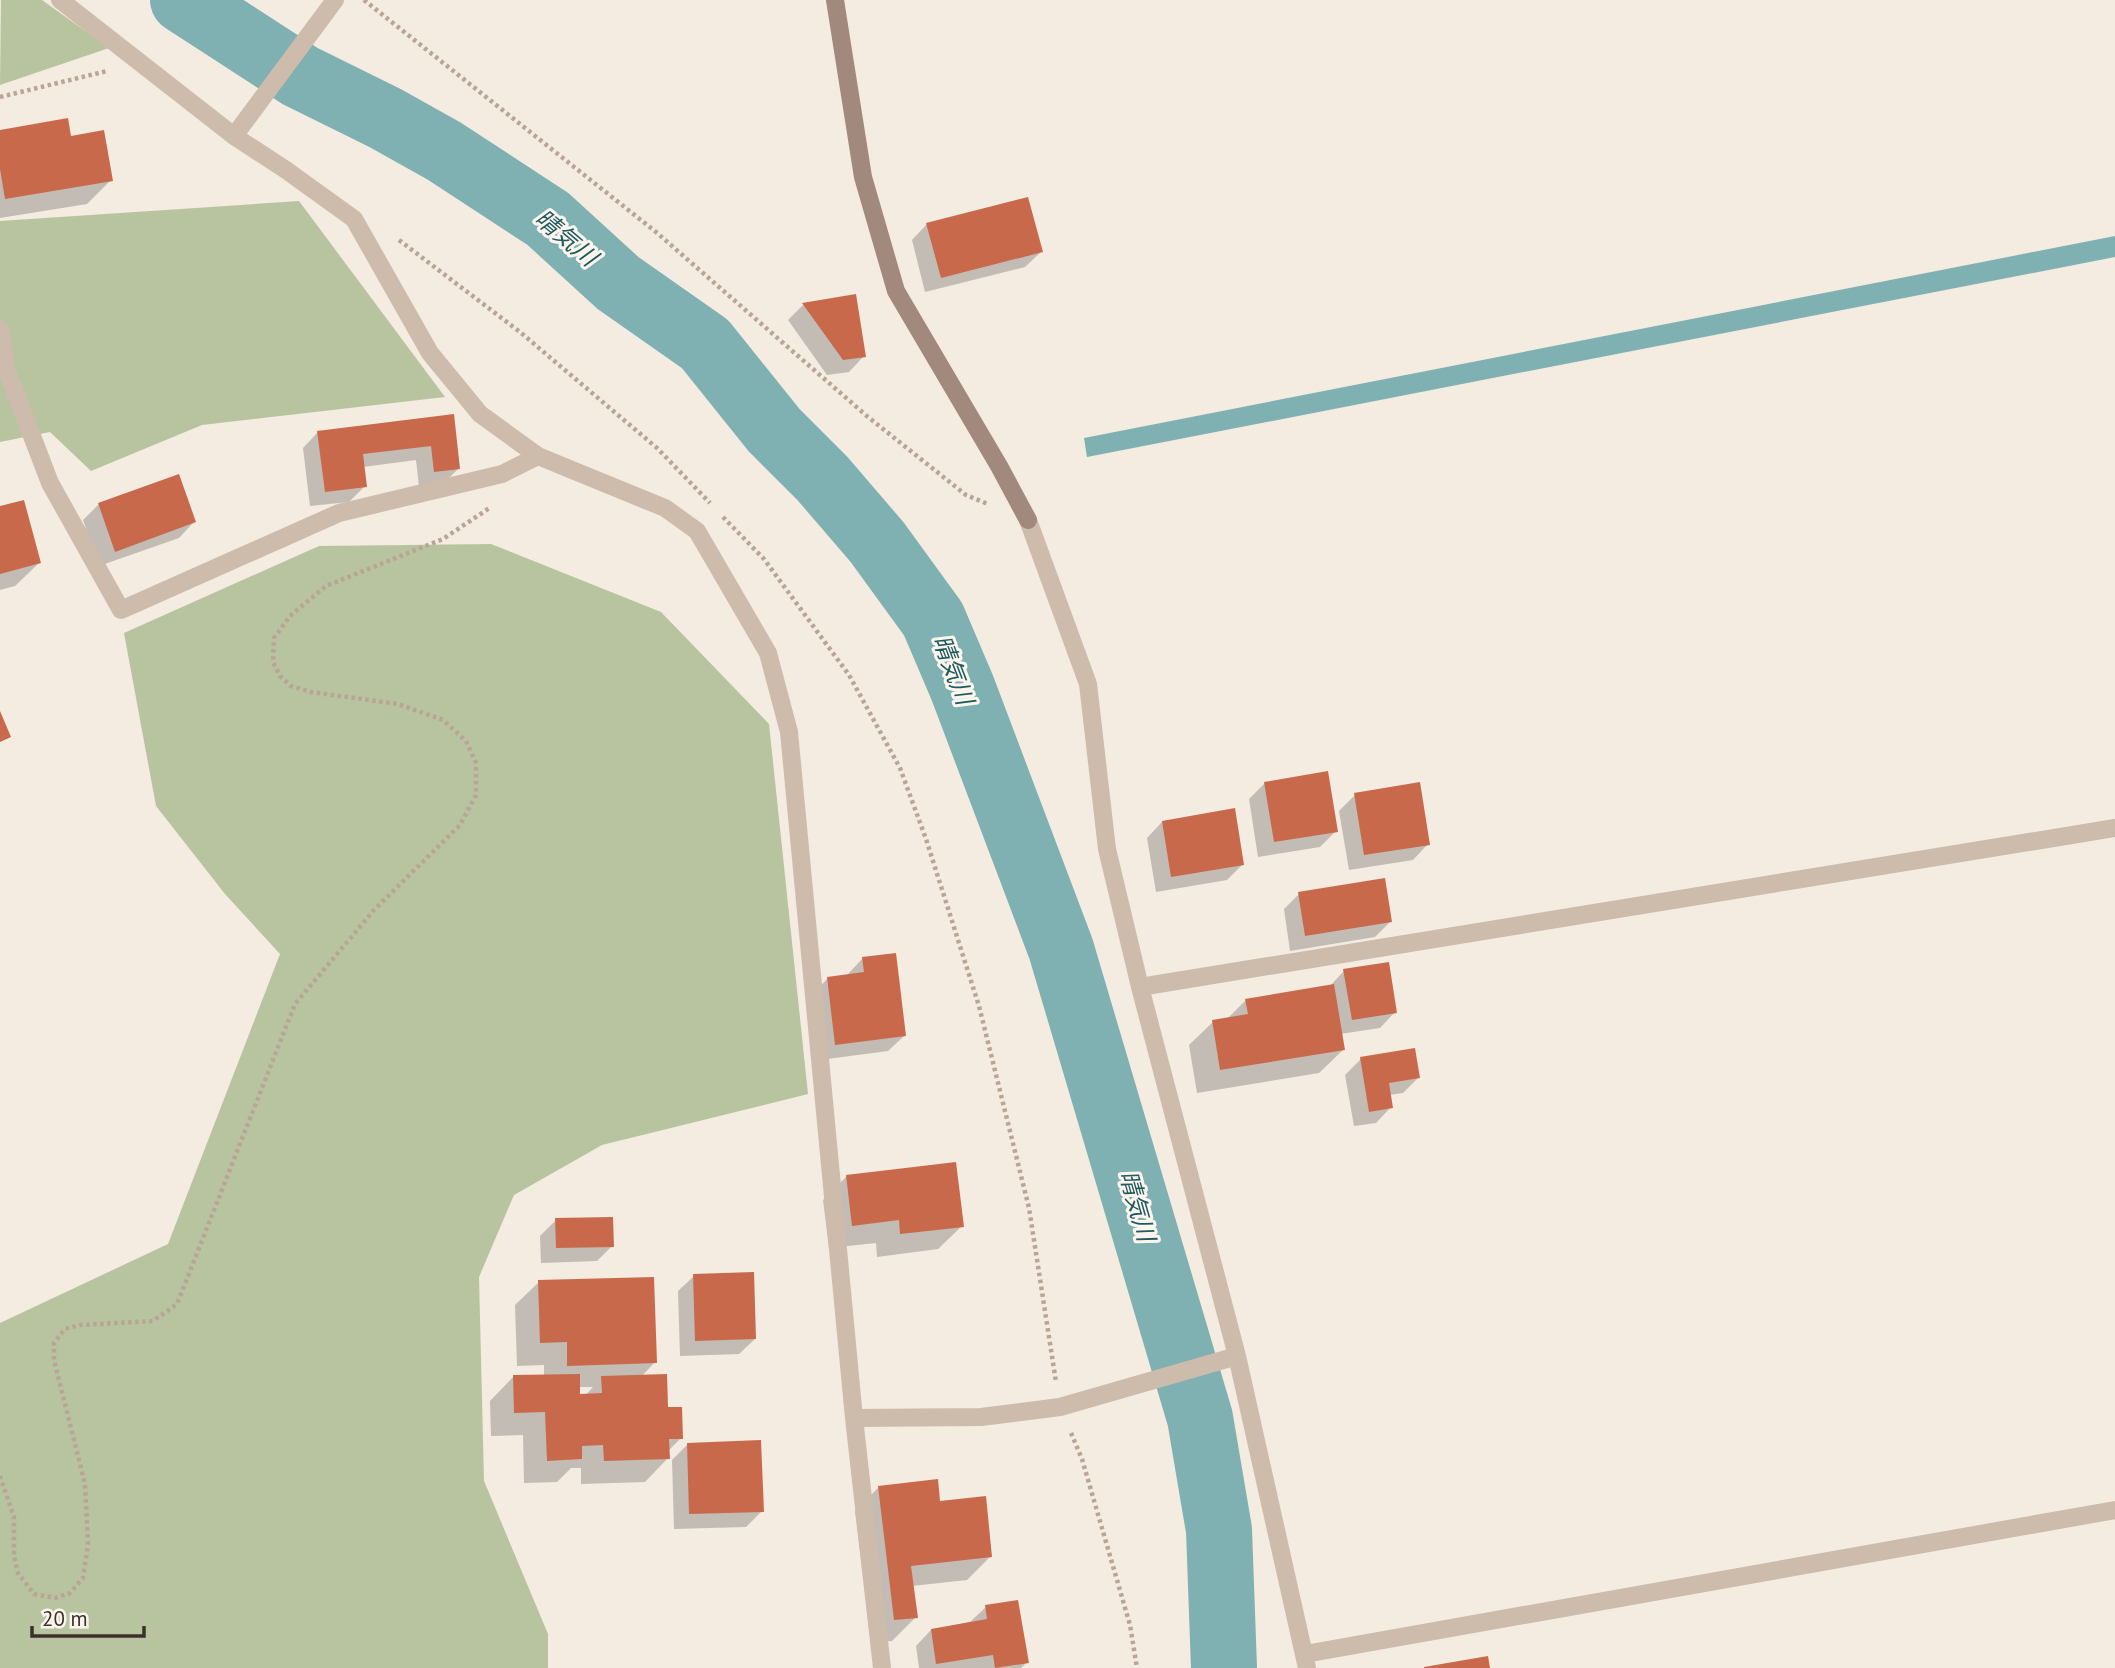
<svg xmlns="http://www.w3.org/2000/svg" width="2115" height="1668" font-family="'PT Sans','Noto Sans JP',sans-serif">
  <rect width="100%" height="100%" fill="#f4ebe1"/>
  <path fill="#b8c4a0" d="M 1,0 L 42,0 L 109,48 L 0,85 Z
    M 299,201 L 445,397 L 202,425 L 91,471 L 50,432 L 0,442 L 0,221 Z
    M 491,544 L 661,612 L 769,724 L 808,1094 L 602,1145 L 514,1195 L 479,1277 L 484,1481 L 548,1634 L 548,1668 L 0,1668 L 0,1323 L 168,1244 L 280,954 L 225,894 L 156,806 L 124,633 L 319,546 Z"/>
  <path fill="#7fb0b2" d="M 2115,236 L 2115,257 L 1087,457 L 1084,438 Z"/>
  <path fill="#0003" fill-rule="evenodd" d="M 0,131 L 70,138 L 111,180 L 87,204 L 0,218 Z
    M 927,224 L 1041,252 L 1025,267 L 925,292 L 912,240 Z
    M 854,296 L 864,356 L 849,372 L 827,375 L 788,320 L 803,305 Z
    M 452,416 L 458,469 L 443,484 L 419,487 L 416,460 L 363,467 L 365,486 L 349,502 L 310,506 L 303,448 L 318,432 Z
    M 99,504 L 194,522 L 179,538 L 99,566 L 83,520 Z
    M 0,508 L 39,563 L 15,586 L 0,590 Z
    M 1264,784 L 1336,831 L 1320,847 L 1258,857 L 1249,799 Z
    M 1355,795 L 1428,844 L 1413,860 L 1349,870 L 1339,811 Z
    M 1162,822 L 1243,864 L 1227,880 L 1156,892 L 1147,838 Z
    M 1299,894 L 1391,921 L 1375,937 L 1290,951 L 1284,909 Z
    M 863,958 L 904,1036 L 888,1051 L 820,1060 L 813,994 L 828,978 L 848,976 L 848,974 Z
    M 1344,971 L 1395,1012 L 1380,1028 L 1340,1034 L 1343,1050 L 1319,1073 L 1197,1093 L 1189,1045 L 1213,1022 L 1227,1019 L 1246,1000 L 1329,987 Z
    M 1361,1059 L 1418,1078 L 1403,1093 L 1389,1095 L 1391,1107 L 1376,1123 L 1354,1126 L 1345,1075 Z
    M 847,1176 L 962,1226 L 938,1249 L 877,1257 L 876,1243 L 829,1248 L 823,1200 Z
    M 556,1220 L 612,1246 L 597,1261 L 541,1263 L 540,1236 Z
    M 694,1276 L 755,1339 L 739,1354 L 680,1356 L 678,1291 Z
    M 539,1282 L 655,1362 L 641,1377 L 667,1409 L 681,1438 L 668,1451 L 668,1458 L 645,1482 L 581,1484 L 581,1468 L 571,1468 L 557,1482 L 524,1483 L 523,1435 L 491,1436 L 490,1401 L 513,1377 L 544,1376 L 544,1365 L 517,1366 L 515,1305 ZM 578,1387 L 593,1387 L 585,1396 L 579,1396 Z
    M 688,1444 L 762,1511 L 746,1527 L 674,1529 L 672,1460 Z
    M 878,1488 L 939,1503 L 991,1556 L 967,1580 L 912,1586 L 916,1617 L 892,1641 L 871,1643 L 855,1511 Z
    M 986,1607 L 1027,1662 L 1021,1668 L 919,1668 L 916,1646 L 931,1630 L 970,1622 Z"/>
  <g fill="none" stroke-linecap="round" stroke-linejoin="round">
    <path stroke="#7fb0b2" stroke-width="66" d="M 183,0 L 300,76 L 385,118 L 444,151 L 548,219 L 618,283 L 705,344 L 774,430 L 822,478 L 877,542 L 933,619 L 962,687 L 1061,949 L 1200,1418 L 1219,1530 L 1224,1668"/>
  </g>
  <path fill="#c8694b" d="M 68,118 L 71,136 L 104,130 L 113,181 L 5,199 L 0,169 L 0,130 Z
    M 1028,197 L 1043,252 L 941,278 L 926,223 Z
    M 856,294 L 866,357 L 843,360 L 802,303 Z
    M 454,414 L 460,469 L 434,472 L 431,446 L 363,454 L 367,487 L 325,492 L 317,431 Z
    M 179,474 L 196,522 L 115,552 L 98,503 Z
    M 24,500 L 41,563 L 0,574 L 0,506 Z
    M 0,711 L 11,737 L 0,742 Z
    M 1328,771 L 1338,832 L 1274,842 L 1264,782 Z
    M 1420,782 L 1430,845 L 1364,855 L 1354,793 Z
    M 1235,808 L 1244,865 L 1171,877 L 1162,821 Z
    M 1385,878 L 1392,922 L 1305,936 L 1298,892 Z
    M 896,953 L 906,1036 L 835,1045 L 827,977 L 864,972 L 862,957 Z
    M 1389,962 L 1397,1013 L 1352,1020 L 1343,969 Z
    M 1334,984 L 1345,1050 L 1220,1070 L 1212,1020 L 1248,1014 L 1245,999 Z
    M 1415,1048 L 1420,1078 L 1389,1083 L 1393,1108 L 1369,1112 L 1360,1057 Z
    M 956,1162 L 964,1227 L 900,1234 L 899,1220 L 852,1226 L 846,1175 Z
    M 613,1217 L 614,1247 L 556,1248 L 555,1218 Z
    M 754,1272 L 756,1339 L 695,1341 L 693,1274 Z
    M 654,1277 L 657,1363 L 567,1366 L 567,1342 L 540,1343 L 538,1280 Z
    M 580,1374 L 580,1394 L 602,1393 L 601,1376 L 667,1374 L 668,1407 L 682,1407 L 683,1439 L 669,1439 L 670,1459 L 604,1461 L 603,1445 L 582,1446 L 582,1459 L 547,1461 L 545,1412 L 514,1413 L 513,1375 Z
    M 761,1440 L 764,1512 L 689,1514 L 687,1443 Z
    M 938,1479 L 940,1501 L 986,1496 L 992,1557 L 911,1566 L 918,1618 L 894,1620 L 878,1486 Z
    M 1018,1600 L 1029,1663 L 995,1668 L 993,1655 L 936,1664 L 931,1629 L 987,1619 L 985,1605 Z
    M 1488,1656 L 1490,1668 L 1424,1668 L 1424,1667 Z"/>
  <g fill="none" stroke-linecap="round" stroke-linejoin="round">
    <path stroke="#b9a596" stroke-width="4.5" stroke-dasharray="3.5 3.5" stroke-linecap="butt" d="M 364,0 L 656,232 L 868,417 L 966,495 L 988,504
      M 0,97 L 107,71
      M 399,240 L 520,332 L 657,448 L 710,503
      M 723,517 L 764,559 L 849,675 L 900,768 L 926,839 L 979,1006 L 1029,1208 L 1056,1382
      M 1071,1433 L 1082,1459 L 1130,1625 L 1137,1668
      M 0,1476 L 14,1517 L 14,1556 L 18,1573 L 34,1594 L 55,1598 L 70,1593 L 83,1578 L 88,1544 L 85,1484 L 54,1360 L 54,1343 L 65,1329 L 80,1325 L 153,1321 L 177,1304 L 295,1004 L 374,910 L 460,825 L 476,795 L 476,763 L 466,741 L 443,720 L 398,704 L 311,692 L 291,686 L 280,676 L 273,662 L 274,638 L 290,616 L 326,586 L 443,539 L 491,507"/>
    <path stroke="#cdbbac" stroke-width="18" d="M 60,0 L 234,136 L 286,170 L 354,219 L 430,353 L 480,414 L 538,456 L 665,508 L 697,531 L 768,653 L 789,732 L 854,1418 L 882,1668
      M 234,136 L 335,0
      M 0,329 L 6,368 L 50,483 L 121,610 L 339,513 L 502,474 L 538,456
      M 1028,520 L 1088,684 L 1107,849 L 1140,987 L 1237,1356 L 1307,1668
      M 1140,987 L 2115,828
      M 854,1418 L 981,1417 L 1060,1407 L 1237,1356
      M 1305,1654 L 2115,1510"/>
    <path stroke="#a18a7d" stroke-width="18" d="M 835,0 L 863,177 L 896,291 L 999,466 L 1028,520"/>
  </g>
  <g text-anchor="middle" stroke-width="6" stroke-linejoin="round" paint-order="stroke">
    <g font-size="24" font-style="italic" fill="#1f5a5e" stroke="#fbf5ee">
      <text transform="translate(566 238) rotate(40)" y="8">晴気川</text>
      <text transform="translate(953 670) rotate(69)" y="8">晴気川</text>
      <text transform="translate(1137 1206) rotate(74)" y="8">晴気川</text>
    </g>
  </g>
  <path d="M32 1626v10h112v-10" fill="none" stroke="#3b302b" stroke-width="3.5"/>
  <text x="42" y="1626" font-size="21" fill="#3b302b" stroke="#fbf5ee" stroke-width="5" paint-order="stroke">20 m</text>
</svg>
